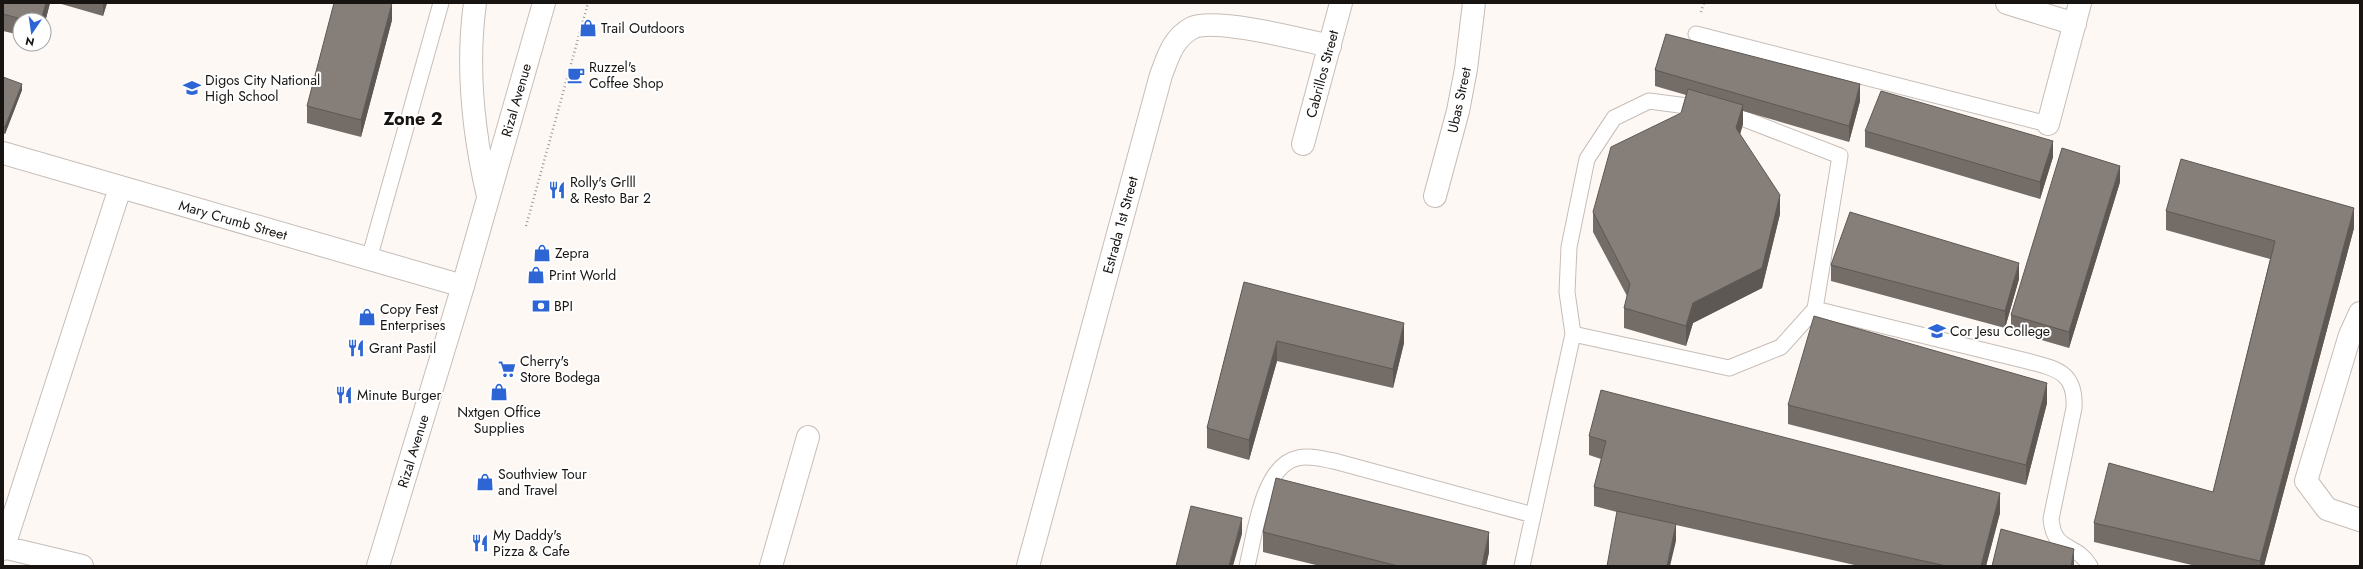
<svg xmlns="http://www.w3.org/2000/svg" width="2363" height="569" font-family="Jost,sans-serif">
  <rect width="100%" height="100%" fill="#fef8f4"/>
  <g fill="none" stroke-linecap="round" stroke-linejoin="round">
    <g stroke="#c7bdb7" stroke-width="17">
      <path id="service" d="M 1696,34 L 2048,124
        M 1724,113 L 1747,120 L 1840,156 L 1815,309
        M 369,259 L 441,3
        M 1573,334 L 1729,368 L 1781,347 L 1815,309 L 2027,361 C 2057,369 2076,372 2074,408 L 2051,519 C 2054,553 2076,542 2090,566
        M 1247,566 C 1255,535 1262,465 1298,458 C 1309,455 1322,459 1334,461 L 1533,515
        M 1522,566 L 1573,334 L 1567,292 L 1569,247 L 1587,159 L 1614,118 L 1649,101 L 1702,108"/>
    </g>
    <g stroke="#c7bdb7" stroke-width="24">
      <path id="minor" d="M 2007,3 L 2075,24
        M 2048,124 L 2080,3
        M 1303,144 L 1341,3
        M 3,153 L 463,286
        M 1435,196 L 1458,111 L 1466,69 L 1474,3
        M 2360,313 L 2350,335 L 2306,481 L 2327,509 L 2360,520
        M 3,547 L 82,566
        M 3,549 L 120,188
        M 771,566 L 808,437
        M 1028,566 L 1161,75 C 1168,57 1173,38 1192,28 C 1214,17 1304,40 1330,46"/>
    </g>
    <g stroke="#c7bdb7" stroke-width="24">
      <path id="primary" d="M 475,3 C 466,68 473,132 488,196
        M 378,566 L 463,286 L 544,3"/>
    </g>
    <path stroke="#9d9895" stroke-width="2.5" stroke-dasharray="1 3" stroke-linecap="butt" d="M 1701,12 L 1704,3
      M 526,226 L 588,3"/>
    <use href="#service" stroke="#fff" stroke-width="15"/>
    <use href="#minor" stroke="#fff" stroke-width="22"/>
    <use href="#primary" stroke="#fff" stroke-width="22"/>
  </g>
  <path fill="#736c67" d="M 3,3 L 50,3 L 44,26 L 44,20 L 20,20 L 20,35 L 3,31 Z
    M 58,3 L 107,3 L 103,16 Z
    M 392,20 L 361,137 L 307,123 L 307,106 Z
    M 1655,70 L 1860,101 L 1849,142 L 1743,111 L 1743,124 L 1740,134 L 1780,214 L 1762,288 L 1693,323 L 1686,346 L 1624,328 L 1624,308 L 1627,296 L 1593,232 L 1593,212 L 1681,113 L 1686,95 L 1655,86 Z
    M 3,77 L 22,90 L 5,134 L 3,133 Z
    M 1865,131 L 2053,157 L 2040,199 L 1865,147 Z
    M 2120,182 L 2069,348 L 2011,331 L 2011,315 Z
    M 2166,211 L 2354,228 L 2264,566 L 2196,566 L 2094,542 L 2094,523 L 2213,492 L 2270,259 L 2166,230 Z
    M 1831,265 L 2019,279 L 2005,328 L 1831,281 Z
    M 1244,282 L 1404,343 L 1393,388 L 1277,361 L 1249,460 L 1207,448 L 1207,428 Z
    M 2047,403 L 2026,485 L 1788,424 L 1788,405 Z
    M 1589,436 L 2000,513 L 1986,566 L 1859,566 L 1676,525 L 1676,541 L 1617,512 L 1594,506 L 1594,487 L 1601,459 L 1589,455 Z
    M 1263,532 L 1489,552 L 1486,566 L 1320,566 L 1263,552 Z"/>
  <path fill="#5e5854" d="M 46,3 L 50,3 L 44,26 L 44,20 L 41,20 Z
    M 103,3 L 107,3 L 103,16 Z
    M 392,3 L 392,20 L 361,137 L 361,120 Z
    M 22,84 L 22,90 L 5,134 L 5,127 Z
    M 1860,84 L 1860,101 L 1849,142 L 1849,126 Z
    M 1743,105 L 1743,124 L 1736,148 L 1736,128 Z
    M 2053,141 L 2053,157 L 2040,199 L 2040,182 Z
    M 2120,166 L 2120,182 L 2069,348 L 2069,332 Z
    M 1780,195 L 1780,214 L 1762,288 L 1693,323 L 1686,346 L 1686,326 L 1693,303 Z
    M 2354,208 L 2354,228 L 2264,566 L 2260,566 L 2260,561 Z
    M 2019,263 L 2019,279 L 2005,328 L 2005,311 Z
    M 1404,323 L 1404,343 L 1393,388 L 1393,369 Z
    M 1277,341 L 1277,361 L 1249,460 L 1249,440 Z
    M 2047,383 L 2047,403 L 2026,485 L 2026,465 Z
    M 2000,493 L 2000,513 L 1986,566 L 1981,566 Z
    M 1242,518 L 1242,534 L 1233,566 L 1229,566 Z
    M 1676,524 L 1676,541 L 1670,566 L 1667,566 Z
    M 1489,532 L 1489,552 L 1486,566 L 1482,566 Z
    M 2074,549 L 2074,566 L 2071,566 Z"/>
  <path fill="#867e78" stroke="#5e5854" d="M 3,3 L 46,3 L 41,20 L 25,20 L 3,14 Z
    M 334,3 L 392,3 L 361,120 L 307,106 Z
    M 1666,34 L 1860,84 L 1849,126 L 1655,70 Z
    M 3,77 L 22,84 L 5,127 L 3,127 Z
    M 1688,89 L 1743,105 L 1736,128 L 1780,195 L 1762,268 L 1693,303 L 1686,326 L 1624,308 L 1630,284 L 1593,212 L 1611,147 L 1681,113 Z
    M 1881,91 L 2053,141 L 2040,182 L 1865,131 Z
    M 2062,148 L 2120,166 L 2069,332 L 2011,315 Z
    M 2181,159 L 2354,208 L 2260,561 L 2094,523 L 2109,463 L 2213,492 L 2275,241 L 2166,211 Z
    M 1850,212 L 2019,263 L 2005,311 L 1831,265 Z
    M 1244,282 L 1404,323 L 1393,369 L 1277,341 L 1249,440 L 1207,428 Z
    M 1814,316 L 2047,383 L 2026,465 L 1788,405 Z
    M 1601,390 L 2000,493 L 1981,566 L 1946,566 L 1594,487 L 1606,441 L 1589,436 Z
    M 1276,478 L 1489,532 L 1482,566 L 1398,566 L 1263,532 Z
    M 1191,506 L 1242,518 L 1229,566 L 1176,566 Z
    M 1617,511 L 1676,524 L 1667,566 L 1607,566 Z
    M 2001,529 L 2074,549 L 2071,566 L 1992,566 Z"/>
  <defs>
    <g id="shop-bare" transform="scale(1.38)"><path d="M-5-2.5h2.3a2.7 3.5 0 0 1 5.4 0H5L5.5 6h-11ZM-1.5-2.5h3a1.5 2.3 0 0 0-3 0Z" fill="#2d66d4" stroke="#fff" stroke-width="2.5" paint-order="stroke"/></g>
    <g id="cafe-bare" transform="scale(1.38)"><path d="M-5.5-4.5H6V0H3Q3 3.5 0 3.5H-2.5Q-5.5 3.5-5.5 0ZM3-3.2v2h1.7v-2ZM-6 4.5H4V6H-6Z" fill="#2d66d4" stroke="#fff" stroke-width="2.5" paint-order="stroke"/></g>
    <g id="school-bare" transform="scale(1.38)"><path d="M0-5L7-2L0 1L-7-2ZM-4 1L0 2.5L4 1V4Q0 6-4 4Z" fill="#2d66d4" stroke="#fff" stroke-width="2.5" paint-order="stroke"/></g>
    <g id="restaurant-bare" transform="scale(1.38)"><path d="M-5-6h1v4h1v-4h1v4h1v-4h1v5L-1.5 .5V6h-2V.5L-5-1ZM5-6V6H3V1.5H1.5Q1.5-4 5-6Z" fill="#2d66d4" stroke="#fff" stroke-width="2.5" paint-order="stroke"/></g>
    <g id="bank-bare" transform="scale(1.38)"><path d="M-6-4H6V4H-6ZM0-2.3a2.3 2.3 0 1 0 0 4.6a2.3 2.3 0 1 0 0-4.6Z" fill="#2d66d4" stroke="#fff" stroke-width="2.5" paint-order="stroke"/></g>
    <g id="university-bare" transform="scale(1.38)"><path d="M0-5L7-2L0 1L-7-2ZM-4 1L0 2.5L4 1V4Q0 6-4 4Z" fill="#2d66d4" stroke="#fff" stroke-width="2.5" paint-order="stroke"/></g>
    <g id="supermarket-bare" transform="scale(1.38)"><path d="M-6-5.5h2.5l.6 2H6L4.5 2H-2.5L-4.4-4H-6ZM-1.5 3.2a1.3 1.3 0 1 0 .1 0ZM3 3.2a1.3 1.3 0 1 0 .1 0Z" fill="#2d66d4" stroke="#fff" stroke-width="2.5" paint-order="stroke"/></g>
  </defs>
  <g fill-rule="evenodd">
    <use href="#shop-bare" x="588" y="28"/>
    <use href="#cafe-bare" x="576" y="75"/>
    <use href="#school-bare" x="192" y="88"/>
    <use href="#restaurant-bare" x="557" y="190"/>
    <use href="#shop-bare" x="542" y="253"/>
    <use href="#shop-bare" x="536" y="275"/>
    <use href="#bank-bare" x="541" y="306"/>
    <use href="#shop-bare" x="367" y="317"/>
    <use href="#university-bare" x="1937" y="331"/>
    <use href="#restaurant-bare" x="356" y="348"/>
    <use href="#supermarket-bare" x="507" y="369"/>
    <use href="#shop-bare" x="499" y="392"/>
    <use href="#restaurant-bare" x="344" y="395"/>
    <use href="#shop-bare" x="485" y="482"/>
    <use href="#restaurant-bare" x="480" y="543"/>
  </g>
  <g text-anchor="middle" stroke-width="4" stroke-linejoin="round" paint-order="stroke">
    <g font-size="14" fill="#171412" stroke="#fff" text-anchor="start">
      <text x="601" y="33">Trail Outdoors</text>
      <text x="589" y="72">Ruzzel's<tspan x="589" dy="16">Coffee Shop</tspan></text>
      <text x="205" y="85">Digos City National<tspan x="205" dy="16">High School</tspan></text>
      <text x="570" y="187">Rolly's Grlll<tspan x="570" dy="16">&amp; Resto Bar 2</tspan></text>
      <text x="555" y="258">Zepra</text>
      <text x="549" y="280">Print World</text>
      <text x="554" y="311">BPI</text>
      <text x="380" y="314">Copy Fest<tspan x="380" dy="16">Enterprises</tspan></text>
      <text x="1950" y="336">Cor Jesu College</text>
      <text x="369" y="353">Grant Pastil</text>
      <text x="520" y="366">Cherry's<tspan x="520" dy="16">Store Bodega</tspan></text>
      <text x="357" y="400">Minute Burger</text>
      <text x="499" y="417" text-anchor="middle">Nxtgen Office<tspan x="499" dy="16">Supplies</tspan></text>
      <text x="498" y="479">Southview Tour<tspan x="498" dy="16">and Travel</tspan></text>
      <text x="493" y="540">My Daddy's<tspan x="493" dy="16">Pizza &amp; Cafe</tspan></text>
    </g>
    <g font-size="14" fill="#171412" stroke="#fff">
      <text transform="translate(1322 74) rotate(-75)" y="5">Cabrillos Street</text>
      <text transform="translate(516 100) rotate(-74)" y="5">Rizal Avenue</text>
      <text transform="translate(1459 100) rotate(-78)" y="5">Ubas Street</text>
      <text transform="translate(233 220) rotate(16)" y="5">Mary Crumb Street</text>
      <text transform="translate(1120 225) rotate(-75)" y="5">Estrada 1st Street</text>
      <text transform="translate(413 451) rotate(-73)" y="5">Rizal Avenue</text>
    </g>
    <g font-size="18" font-weight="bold" fill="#171412" stroke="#fff">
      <text x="413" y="125">Zone 2</text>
    </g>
  </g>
  <rect width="2363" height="569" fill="none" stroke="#171412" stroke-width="8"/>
  <g transform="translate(32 32) rotate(193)"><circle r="19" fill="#ffffff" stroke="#a2a1a0"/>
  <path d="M0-3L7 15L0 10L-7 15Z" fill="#2d66d4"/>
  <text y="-6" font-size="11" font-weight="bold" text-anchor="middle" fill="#171412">N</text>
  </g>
</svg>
